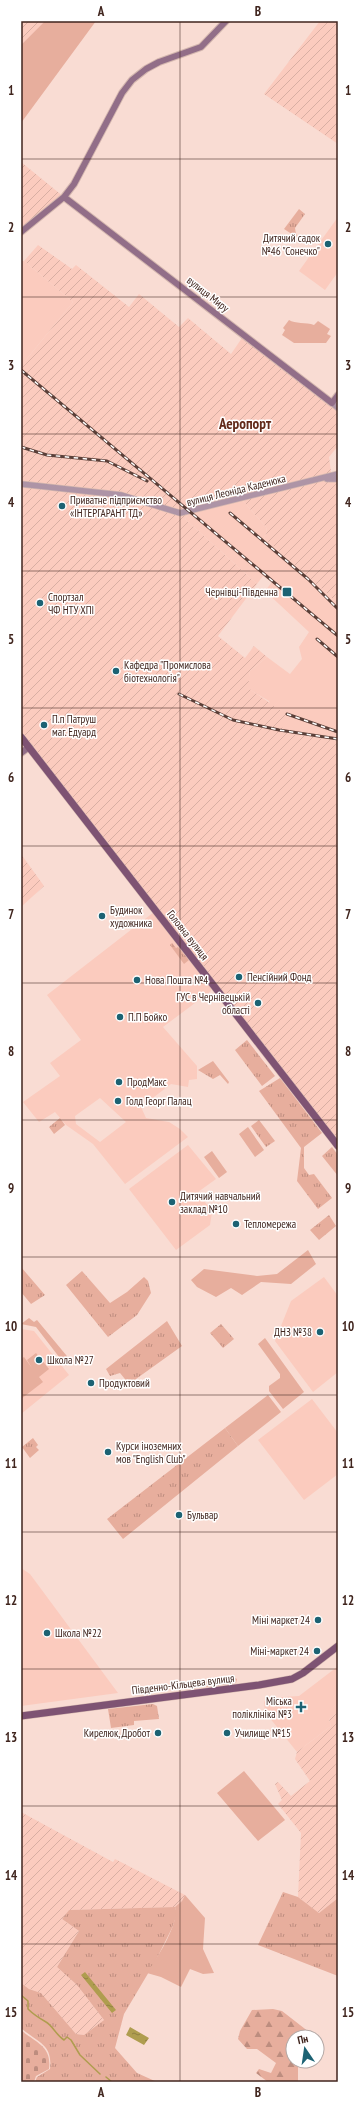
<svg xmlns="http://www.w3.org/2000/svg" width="359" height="2103" font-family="'PT Sans Narrow',sans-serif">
  <defs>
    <pattern id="industrial-furrows" width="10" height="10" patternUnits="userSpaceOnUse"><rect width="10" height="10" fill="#fbcbbe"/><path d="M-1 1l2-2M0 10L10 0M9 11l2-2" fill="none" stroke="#d8aea3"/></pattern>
    <pattern id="grass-tufts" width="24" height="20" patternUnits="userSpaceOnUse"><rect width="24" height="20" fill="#e7ae9d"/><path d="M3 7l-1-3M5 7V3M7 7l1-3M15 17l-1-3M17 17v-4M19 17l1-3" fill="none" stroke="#bd8d7f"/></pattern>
    <pattern id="forest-firs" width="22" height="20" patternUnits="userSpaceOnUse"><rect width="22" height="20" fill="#e7ae9d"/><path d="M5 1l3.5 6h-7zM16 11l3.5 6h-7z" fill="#bd8d7f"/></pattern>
    <pattern id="cemetery-stones" width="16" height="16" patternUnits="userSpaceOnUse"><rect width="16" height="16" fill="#e7ae9d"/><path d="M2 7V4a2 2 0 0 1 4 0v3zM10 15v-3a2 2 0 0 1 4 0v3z" fill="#bd8d7f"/></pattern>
    <pattern id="water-ripples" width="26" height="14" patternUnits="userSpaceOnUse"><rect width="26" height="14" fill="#af9d4f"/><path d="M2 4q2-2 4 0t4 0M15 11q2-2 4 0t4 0" fill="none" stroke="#908041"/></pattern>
  </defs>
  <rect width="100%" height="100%" fill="#f9dcd3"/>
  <path fill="#fbcbbe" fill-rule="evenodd" d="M 338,217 L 338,272 L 325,290 L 299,271 Z
    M 21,261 L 24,261 L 73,302 L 21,366 Z
    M 242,500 L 266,527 L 267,532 L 264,538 L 338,603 L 338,741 L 281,732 L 269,701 L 247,688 L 250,671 L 267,657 L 290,674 L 302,659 L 299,647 L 309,632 L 265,591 L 272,582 L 263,576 L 257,584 L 185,519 L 190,511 Z
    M 154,912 L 212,988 L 211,991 L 163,1027 L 197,1066 L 197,1079 L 189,1080 L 188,1087 L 171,1084 L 141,1107 L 146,1118 L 169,1122 L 180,1129 L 188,1137 L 125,1184 L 93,1144 L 66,1125 L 55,1112 L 39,1122 L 23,1102 L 60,1076 L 50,1063 L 81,1040 L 47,995 ZM 100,1098 L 126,1122 L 100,1142 L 76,1124 L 75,1116 Z
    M 188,1145 L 216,1179 L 198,1192 L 212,1212 L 210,1225 L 176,1250 L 129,1189 Z
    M 324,1277 L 338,1296 L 338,1372 L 313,1392 L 275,1341 L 291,1301 Z
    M 21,1329 L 34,1331 L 69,1375 L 21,1414 Z
    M 312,1399 L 338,1433 L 338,1474 L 304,1500 L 258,1440 Z
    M 21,1568 L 30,1574 L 118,1693 L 21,1706 Z
    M 337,1667 L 338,1712 L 329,1719 L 331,1726 L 297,1752 L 265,1712 L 264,1702 L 267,1698 L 299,1696 Z"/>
  <path fill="url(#industrial-furrows)" d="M 21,21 L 45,21 L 21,45 Z
    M 320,21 L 338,21 L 338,144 L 264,94 Z
    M 21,162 L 64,197 L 21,231 Z
    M 38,245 L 72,269 L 76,265 L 129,307 L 139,294 L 179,327 L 188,318 L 231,354 L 244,335 L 338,406 L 338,446 L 329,457 L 332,479 L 338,480 L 338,603 L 264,538 L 267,532 L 266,527 L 242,500 L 190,511 L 185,519 L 257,584 L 218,636 L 245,658 L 254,646 L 267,657 L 250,671 L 248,688 L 286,714 L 281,732 L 338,741 L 338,1144 L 21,735 L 21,366 L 73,302 L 24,261 Z
    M 21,854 L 44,886 L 21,907 Z
    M 338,1712 L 338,1898 L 319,1913 L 298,1897 L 301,1833 L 278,1804 L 282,1800 L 275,1784 L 278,1782 L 291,1796 L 310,1781 L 295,1759 L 297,1752 L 331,1726 L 329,1719 Z
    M 21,1812 L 113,1862 L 115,1859 L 185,1895 L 182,1901 L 175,1907 L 69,1910 L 62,1919 L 79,1931 L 57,1967 L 77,1985 L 104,2020 L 84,2035 L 76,2034 L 41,1993 L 29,1989 L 21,1983 Z"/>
  <path fill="url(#grass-tufts)" d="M 299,209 L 305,214 L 295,228 L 296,234 L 301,240 L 284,229 Z
    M 172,943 L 176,948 L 178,947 L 189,960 L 184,964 L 170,945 Z
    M 247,1040 L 275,1076 L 262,1086 L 235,1050 Z
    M 213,1061 L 229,1082 L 228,1084 L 220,1075 L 213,1079 L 198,1070 Z
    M 280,1078 L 322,1133 L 304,1147 L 304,1168 L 309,1175 L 314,1174 L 332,1198 L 318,1209 L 297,1181 L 301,1148 L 259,1091 Z
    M 60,1118 L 65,1125 L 54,1134 L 49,1127 Z
    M 259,1120 L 275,1141 L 266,1147 L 251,1126 Z
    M 332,1147 L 338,1155 L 338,1176 L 322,1156 Z
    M 329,1215 L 336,1226 L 319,1240 L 310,1230 Z
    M 21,1267 L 45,1295 L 31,1304 L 21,1292 Z
    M 82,1271 L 110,1303 L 127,1292 L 144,1277 L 148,1281 L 151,1293 L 137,1315 L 108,1337 L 66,1285 Z
    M 167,1321 L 182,1346 L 129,1384 L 120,1373 L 110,1376 L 106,1369 Z
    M 221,1324 L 234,1339 L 223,1348 L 210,1333 Z
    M 225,1428 L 238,1446 L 123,1539 L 107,1519 Z
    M 33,1438 L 38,1445 L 36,1447 L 39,1450 L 30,1458 L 22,1447 Z
    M 233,1677 L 237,1679 L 236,1683 L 205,1687 L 203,1685 L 206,1681 Z
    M 153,1704 L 157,1706 L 159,1719 L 134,1721 L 134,1725 L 111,1728 L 108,1709 Z
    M 283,1892 L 298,1897 L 319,1913 L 338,1898 L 338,1976 L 258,1945 Z
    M 175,1907 L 177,1914 L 172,1928 L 156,1960 L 124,2014 L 115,2048 L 137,2073 L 157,2082 L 35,2082 L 37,2077 L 50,2069 C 53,2044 38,2043 21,2028 L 21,1983 L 29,1989 L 41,1993 L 76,2034 L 84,2035 L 104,2020 L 77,1985 L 57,1967 L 79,1931 L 62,1919 L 69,1910 Z"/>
  <path fill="url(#forest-firs)" d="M 273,2009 L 282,2011 L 309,2032 L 307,2037 L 293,2037 L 293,2061 L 298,2061 L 298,2082 L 268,2082 L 256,2073 L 259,2069 L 271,2073 L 276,2063 L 257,2049 L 247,2049 L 238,2039 L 240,2031 L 252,2010 Z"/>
  <path fill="url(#cemetery-stones)" d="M 21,2030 C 36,2043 52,2046 49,2069 L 36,2076 L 34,2082 L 21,2082 Z"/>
  <path fill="#e7ae9d" d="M 45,21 L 96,21 L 21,123 L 21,45 Z
    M 289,320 C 295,324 306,322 314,325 L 318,321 L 330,329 L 327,334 L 331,336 L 326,343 L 294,343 L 282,335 L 285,330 L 283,328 Z
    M 248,1127 L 264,1150 L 255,1157 L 239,1134 Z
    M 212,1151 L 227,1172 L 219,1178 L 204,1157 Z
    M 308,1250 L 316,1264 L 291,1284 L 261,1282 L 242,1295 L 231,1288 L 216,1297 L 197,1287 L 191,1280 L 204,1269 L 257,1276 L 277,1274 Z
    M 29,1318 L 34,1322 L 37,1320 L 71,1361 L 66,1366 L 36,1327 L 21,1324 Z
    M 265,1338 L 304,1392 L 283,1409 L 269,1391 L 269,1386 L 280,1378 L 280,1374 L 258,1344 Z
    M 36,1353 L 49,1369 L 39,1377 L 43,1382 L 21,1399 L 21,1359 L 24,1357 L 32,1368 L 27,1360 Z
    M 268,1395 L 281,1412 L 238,1446 L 225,1428 Z
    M 244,1771 L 285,1820 L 258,1841 L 217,1793 Z
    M 185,1895 L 205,1918 L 203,1949 L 214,1973 L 203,1974 L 190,1969 L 181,1987 L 161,1977 L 147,1973 C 157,1958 180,1923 175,1907 L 182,1901 Z"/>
  <path fill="url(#water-ripples)" d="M 85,1972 L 116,2010 L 112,2013 L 81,1975 Z
    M 130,2027 L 149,2038 L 144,2045 L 126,2035 Z"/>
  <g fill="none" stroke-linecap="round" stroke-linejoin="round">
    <path stroke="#af9d4f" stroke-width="1.5" d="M 21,1995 L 28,2001 L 28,2009 C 34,2015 39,2018 46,2022 C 53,2026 56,2035 64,2040 L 67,2037 L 71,2040 L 80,2055 L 100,2074
      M 106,2077 L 112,2082"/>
    <g stroke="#d4b7af" stroke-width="7">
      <path id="tertiary" d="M 332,403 L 338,408
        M 327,479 L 338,479
        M 21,484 L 121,495 L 180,513 L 338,474"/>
    </g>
    <g stroke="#d4b7af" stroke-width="8">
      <path id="secondary" d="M 64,197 L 332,403 L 338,395
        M 21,232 L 64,197 L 74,184 L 122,93 L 132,80 L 146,69 L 159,62 L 201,47 L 226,21
        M 21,753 L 29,747"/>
    </g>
    <g stroke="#d4b7af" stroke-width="8">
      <path id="primary" d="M 21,737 L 338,1146
        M 21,1716 L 259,1685 L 292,1679 L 303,1673 L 338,1646"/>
    </g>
    <use href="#tertiary" stroke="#ae94a6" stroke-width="5.5"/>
    <use href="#secondary" stroke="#926e88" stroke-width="6"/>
    <use href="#primary" stroke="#7e5373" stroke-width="7"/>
    <g stroke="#5a3f38" stroke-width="3">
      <path id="rail" d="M 21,370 L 338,636
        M 21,447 L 47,455 L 107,461 L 147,481
        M 230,513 L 308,579 L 338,609
        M 317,639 L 338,657
        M 179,694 L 233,720 L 279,730 L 338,739
        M 287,714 L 338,732"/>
    </g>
    <use href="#rail" stroke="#fff" stroke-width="1.5" stroke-dasharray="4.5" stroke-linecap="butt"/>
  </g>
  <path fill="none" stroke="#40251e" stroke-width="1" stroke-opacity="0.55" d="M 180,21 L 180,2082M 21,159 L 338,159M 21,297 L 338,297M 21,434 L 338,434M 21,571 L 338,571M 21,708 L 338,708M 21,846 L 338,846M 21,983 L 338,983M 21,1120 L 338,1120M 21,1257 L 338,1257M 21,1395 L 338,1395M 21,1532 L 338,1532M 21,1669 L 338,1669M 21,1806 L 338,1806M 21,1944 L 338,1944"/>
  <g fill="#1c6273" stroke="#fff" stroke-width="1.5">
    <circle cx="328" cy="244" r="4"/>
    <circle cx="62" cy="506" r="4"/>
    <rect x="282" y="587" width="10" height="10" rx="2"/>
    <circle cx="40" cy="603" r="4"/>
    <circle cx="116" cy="671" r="4"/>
    <circle cx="44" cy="725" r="4"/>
    <circle cx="102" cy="916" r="4"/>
    <circle cx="239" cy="977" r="4"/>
    <circle cx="137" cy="980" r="4"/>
    <circle cx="258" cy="1003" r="4"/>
    <circle cx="120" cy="1017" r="4"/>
    <circle cx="119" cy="1082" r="4"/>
    <circle cx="118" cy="1101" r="4"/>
    <circle cx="172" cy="1202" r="4"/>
    <circle cx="236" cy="1224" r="4"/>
    <circle cx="320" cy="1332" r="4"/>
    <circle cx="39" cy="1360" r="4"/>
    <circle cx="91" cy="1383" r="4"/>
    <circle cx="108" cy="1452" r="4"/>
    <circle cx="179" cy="1515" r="4"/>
    <circle cx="318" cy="1620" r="4"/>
    <circle cx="47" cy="1633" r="4"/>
    <circle cx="317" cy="1651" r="4"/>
    <path d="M299 1701h4v4h4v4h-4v4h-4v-4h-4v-4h4z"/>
    <circle cx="158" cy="1733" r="4"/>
    <circle cx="227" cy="1733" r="4"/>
  </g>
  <g text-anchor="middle" stroke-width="3" stroke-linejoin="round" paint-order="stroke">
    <g font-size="11" fill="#40251e" stroke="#fff" text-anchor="start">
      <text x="320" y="242" text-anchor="end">Дитячий садок<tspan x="320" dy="13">№46 "Сонечко"</tspan></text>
      <text x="70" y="504">Приватне підприємство<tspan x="70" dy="13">«ІНТЕРГАРАНТ ТД»</tspan></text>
      <text x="278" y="596" text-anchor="end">Чернівці-Південна</text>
      <text x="48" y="601">Спортзал<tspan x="48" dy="13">ЧФ НТУ ХПІ</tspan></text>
      <text x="124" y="669">Кафедра "Промислова<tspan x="124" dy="13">біотехнологія"</tspan></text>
      <text x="52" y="723">П.п Патруш<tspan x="52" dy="13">маг. Едуард</tspan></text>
      <text x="110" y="914">Будинок<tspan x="110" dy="13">художника</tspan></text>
      <text x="247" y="981">Пенсійний Фонд</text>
      <text x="145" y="984">Нова Пошта №4</text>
      <text x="250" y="1001" text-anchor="end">ГУС в Чернівецькій<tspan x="250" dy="13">області</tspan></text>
      <text x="128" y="1021">П.П Бойко</text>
      <text x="127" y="1086">ПродМакс</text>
      <text x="126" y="1105">Голд Георг Палац</text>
      <text x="180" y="1200">Дитячий навчальний<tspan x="180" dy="13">заклад №10</tspan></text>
      <text x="244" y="1228">Тепломережа</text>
      <text x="312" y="1336" text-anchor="end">ДНЗ №38</text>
      <text x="47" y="1364">Школа №27</text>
      <text x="99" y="1387">Продуктовий</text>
      <text x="116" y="1450">Курси іноземних<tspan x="116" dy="13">мов "English Club"</tspan></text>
      <text x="187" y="1519">Бульвар</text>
      <text x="310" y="1624" text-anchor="end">Міні маркет 24</text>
      <text x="55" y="1637">Школа №22</text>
      <text x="309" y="1655" text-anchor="end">Міні-маркет 24</text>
      <text x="292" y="1705" text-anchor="end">Міська<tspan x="292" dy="13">поліклініка №3</tspan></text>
      <text x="150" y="1737" text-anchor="end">Кирелюк, Дробот</text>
      <text x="235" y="1737">Училище №15</text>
    </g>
    <g font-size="11" fill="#40251e" stroke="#fff">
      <text transform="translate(208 294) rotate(38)" y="4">вулиця Миру</text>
      <text transform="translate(236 490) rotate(-14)" y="4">вулиця Леоніда Каденюка</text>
      <text transform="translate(188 935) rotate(52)" y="4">Головна вулиця</text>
      <text transform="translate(183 1684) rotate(-7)" y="4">Південно-Кільцева вулиця</text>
    </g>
    <g font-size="15" font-weight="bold" fill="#622a1a" stroke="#fff">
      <text x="245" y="429">Аеропорт</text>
    </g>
  </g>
  <rect width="359" height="2103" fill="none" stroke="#ffffff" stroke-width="44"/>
  <g transform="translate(305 2049) rotate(347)"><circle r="19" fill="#ffffff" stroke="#b3a8a5"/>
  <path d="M0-3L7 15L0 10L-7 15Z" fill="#1c6273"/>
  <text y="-6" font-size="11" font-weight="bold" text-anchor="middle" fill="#40251e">Пн</text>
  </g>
  <rect x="22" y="22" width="315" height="2059" fill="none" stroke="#40251e" stroke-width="1.5"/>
  <g font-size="13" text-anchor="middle" font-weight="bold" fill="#40251e">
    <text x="101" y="16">A</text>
    <text x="258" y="16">B</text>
    <text x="11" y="95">1</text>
    <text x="348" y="95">1</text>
    <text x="11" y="232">2</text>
    <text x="348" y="232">2</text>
    <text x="11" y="370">3</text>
    <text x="348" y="370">3</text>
    <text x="11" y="507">4</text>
    <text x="348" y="507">4</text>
    <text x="11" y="644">5</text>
    <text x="348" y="644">5</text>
    <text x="11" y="782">6</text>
    <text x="348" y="782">6</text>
    <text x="11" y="919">7</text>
    <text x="348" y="919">7</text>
    <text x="11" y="1056">8</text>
    <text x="348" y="1056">8</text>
    <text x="11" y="1193">9</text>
    <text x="348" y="1193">9</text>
    <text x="11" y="1331">10</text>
    <text x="348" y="1331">10</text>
    <text x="11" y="1468">11</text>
    <text x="348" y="1468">11</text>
    <text x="11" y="1605">12</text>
    <text x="348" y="1605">12</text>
    <text x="11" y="1742">13</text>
    <text x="348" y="1742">13</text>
    <text x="11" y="1880">14</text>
    <text x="348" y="1880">14</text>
    <text x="11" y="2017">15</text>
    <text x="348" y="2017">15</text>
    <text x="101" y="2097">A</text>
    <text x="258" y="2097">B</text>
  </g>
</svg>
